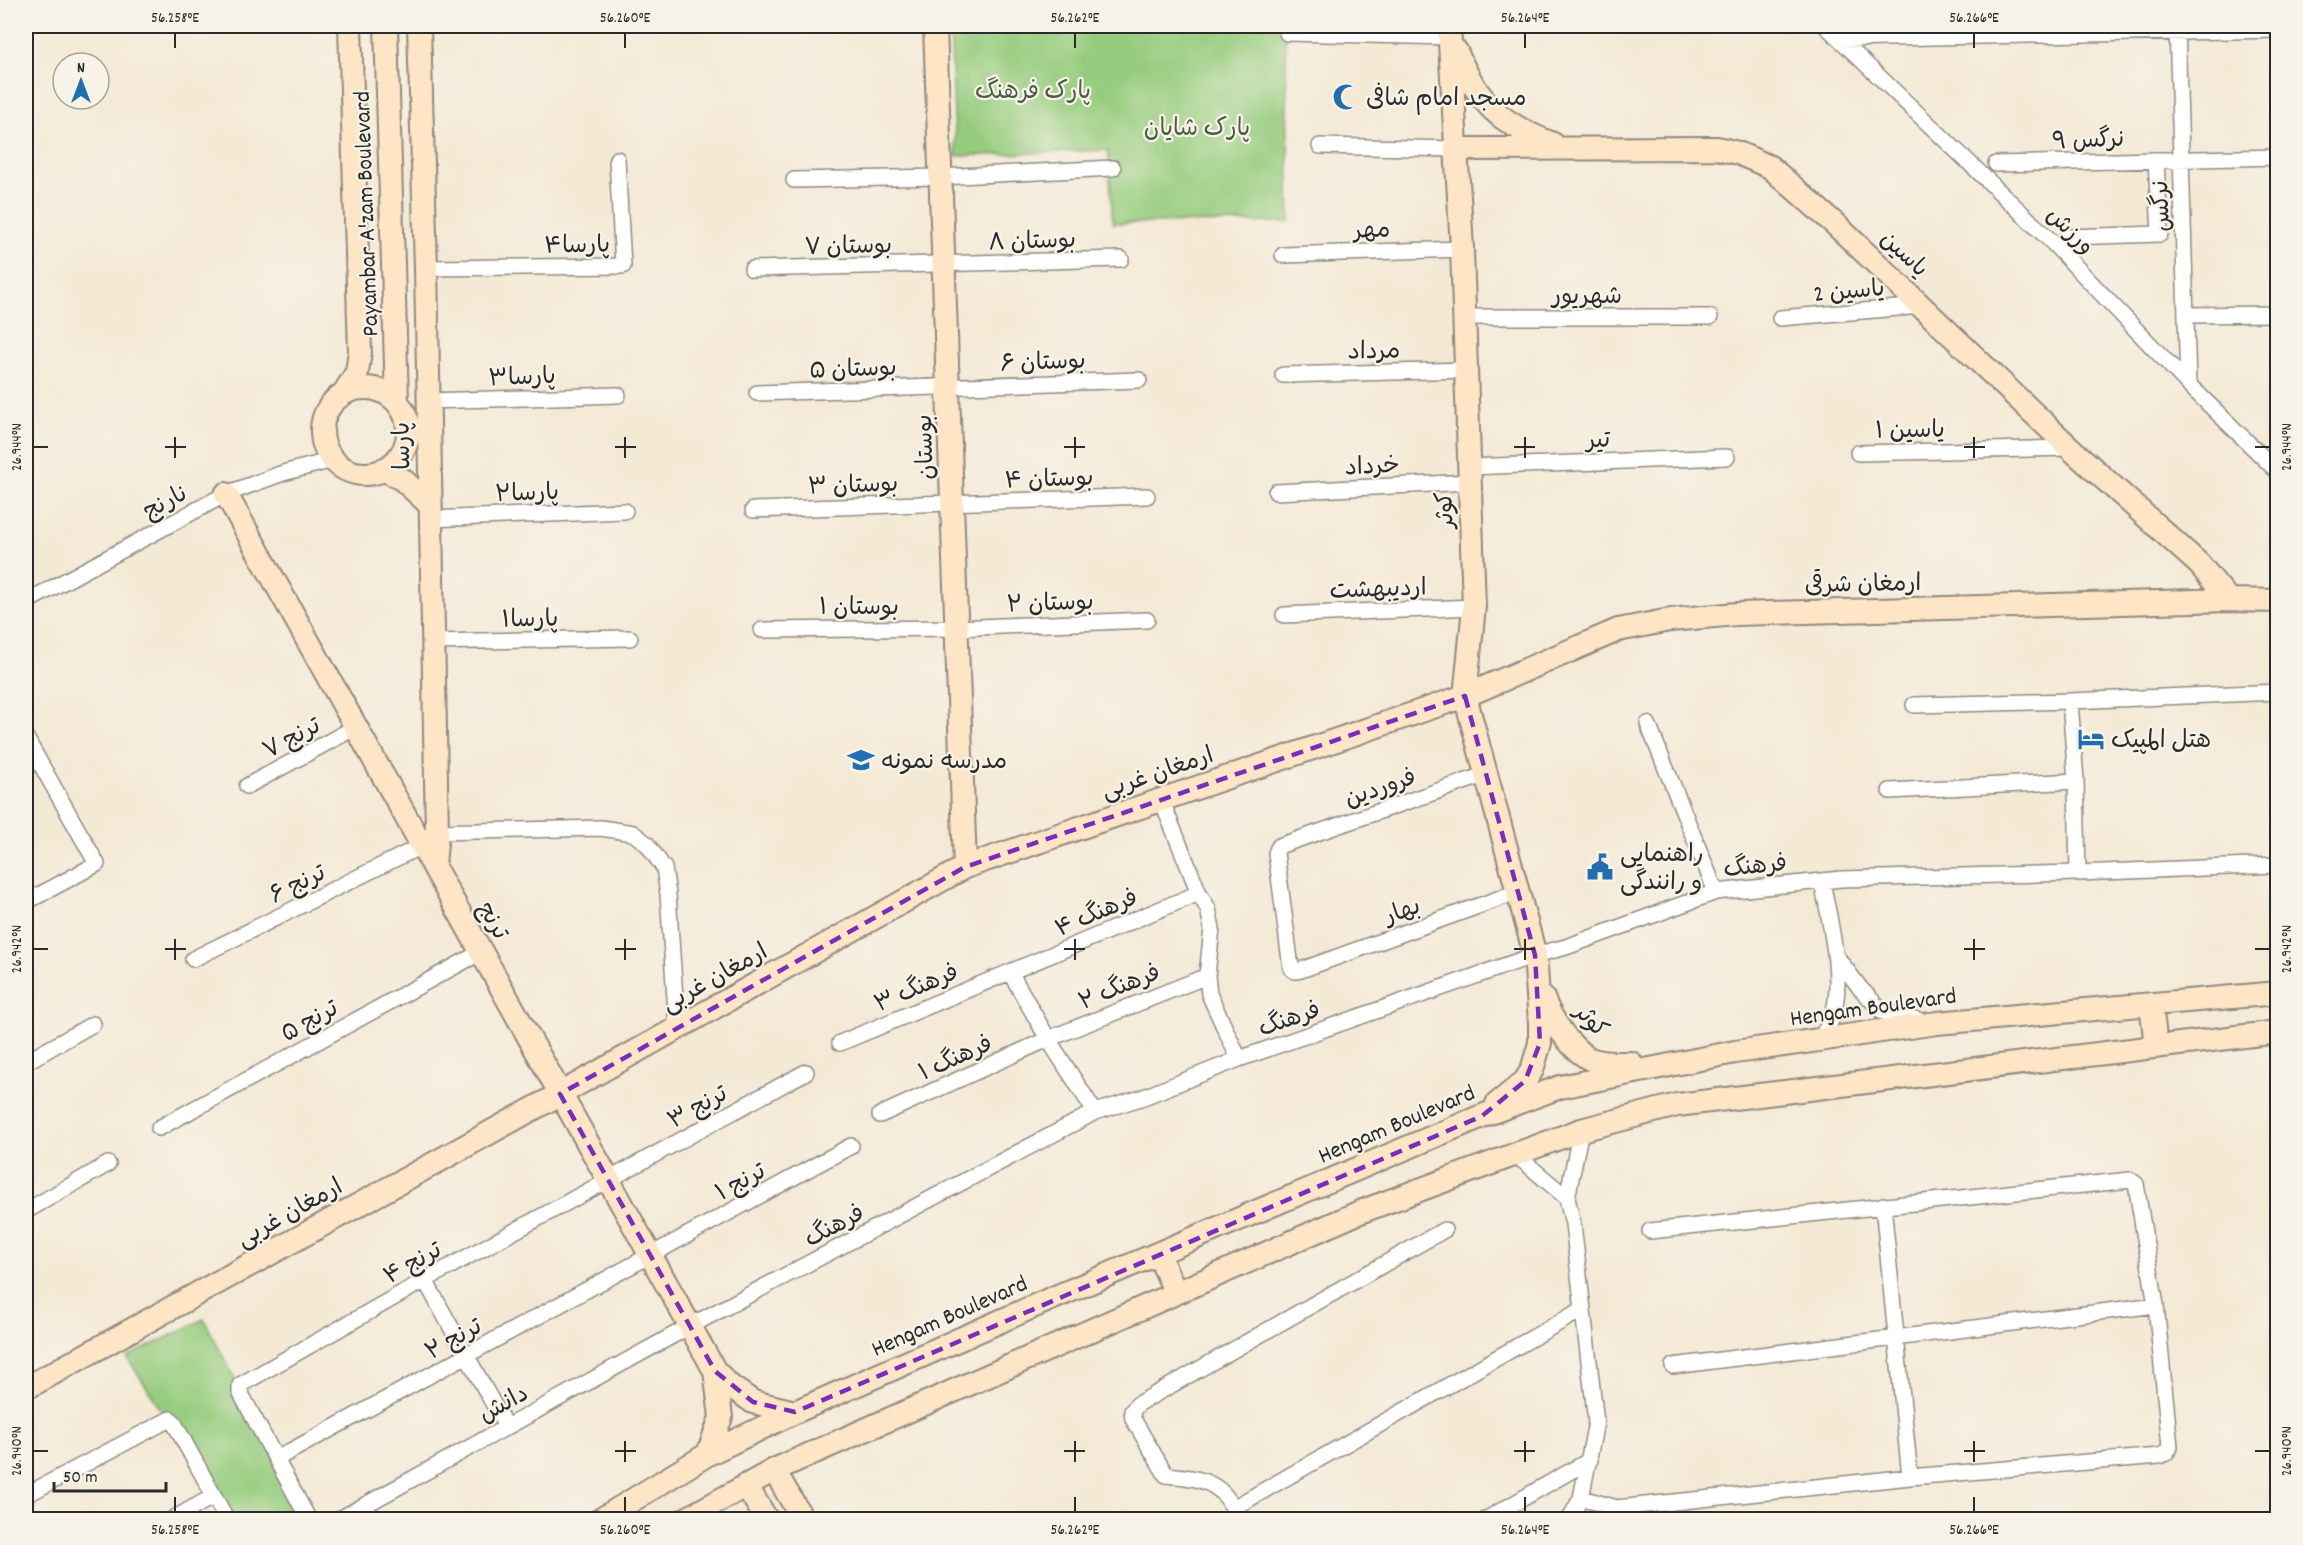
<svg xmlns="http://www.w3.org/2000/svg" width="2303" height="1545" font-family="Dekko,'Playpen Sans Arabic',sans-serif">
  <rect width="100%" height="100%" fill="#f7f3e8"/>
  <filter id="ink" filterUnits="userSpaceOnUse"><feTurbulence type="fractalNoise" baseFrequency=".0167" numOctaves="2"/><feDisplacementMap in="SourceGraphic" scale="12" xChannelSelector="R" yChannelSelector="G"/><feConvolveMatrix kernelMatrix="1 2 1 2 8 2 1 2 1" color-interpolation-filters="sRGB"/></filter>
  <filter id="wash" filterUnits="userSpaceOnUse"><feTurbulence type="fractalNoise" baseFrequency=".008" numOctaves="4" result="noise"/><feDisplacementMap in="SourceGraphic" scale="24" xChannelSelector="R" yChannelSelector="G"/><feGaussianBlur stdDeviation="1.35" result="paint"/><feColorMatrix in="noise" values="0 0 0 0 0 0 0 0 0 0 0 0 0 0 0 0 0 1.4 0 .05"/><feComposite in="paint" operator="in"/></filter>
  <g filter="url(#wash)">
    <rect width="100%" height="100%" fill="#f4e9d5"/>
    <path fill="#96cc7e" stroke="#607c54" stroke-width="1.5" d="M 1061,26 L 1285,26 L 1290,222 L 1113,223 L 1108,150 L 956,156 L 950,28 Z
      M 204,1319 L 306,1519 L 232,1519 L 127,1357 Z"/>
  </g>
  <g filter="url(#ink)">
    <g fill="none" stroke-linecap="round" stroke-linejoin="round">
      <g stroke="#908a80" stroke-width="18">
        <path id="street" d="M 1826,26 L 2052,242 L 2188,384 L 2278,472
          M 2177,26 L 2188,384
          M 1287,33 L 1450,37
          M 1840,39 L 2278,30
          M 1320,146 L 1456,149
          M 1996,164 L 2278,157
          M 794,180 L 941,177 L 1113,168
          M 2067,237 L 2160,234 L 2156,160
          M 1283,255 L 1462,249
          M 426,268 L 623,266 L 617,159
          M 752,269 L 1121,259
          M 2186,315 L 2278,314
          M 1465,317 L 1710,317
          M 1780,318 L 1922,306
          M 1283,375 L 1466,370
          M 757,393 L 1139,380
          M 427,401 L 618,395
          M 1858,453 L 2070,448
          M 1469,467 L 1727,457
          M 1276,492 L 1470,482
          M 753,510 L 1147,496
          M 429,519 L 625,511
          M 26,602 L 226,494 L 283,473 L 333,460
          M 1284,615 L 1474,607
          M 762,630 L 956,628 L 1147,620
          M 432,642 L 630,638
          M 2070,701 L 2076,781 L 2078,873
          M 1914,705 L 2070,701 L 2278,692
          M 1648,724 L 1716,892
          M 26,738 L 97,864 L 26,902
          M 1487,774 L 1279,846 L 1276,853 L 1291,968 L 1295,971 L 1301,970 L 1517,892
          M 247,786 L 356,727
          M 1890,791 L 2076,781
          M 1161,799 L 1199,893 L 1208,909 L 1212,928 L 1207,976 L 1209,994 L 1239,1059
          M 437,832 L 601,828 L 633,833 L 647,844 L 664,868 L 668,894 L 677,1028
          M 1836,956 L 1860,988 L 1883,1012 L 1919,1020
          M 193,959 L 421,846
          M 1010,972 L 1048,1039 L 1095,1112
          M 1819,1040 C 1823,1034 1828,1027 1831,1020 C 1846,983 1829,919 1822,881
          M 840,1043 L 1199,893
          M 26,1062 L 93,1024
          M 880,1115 L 1048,1039 L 1207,976
          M 159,1128 L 481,952
          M 1515,1154 L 1567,1198
          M 1883,1205 L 1910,1477
          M 26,1211 L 108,1164
          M 425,1280 L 506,1427
          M 1673,1366 L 2156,1305
          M 276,1459 L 851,1146
          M 26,1495 L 170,1419 L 173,1421 L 227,1520
          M 1581,1498 L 1617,1508 L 1633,1520
          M 1233,1508 L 1583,1309
          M 1617,1508 L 1910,1477 L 2160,1456 L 2166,1453 L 2170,1447 L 2156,1305 L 2136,1184 L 2130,1180 L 1650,1231
          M 171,1520 L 214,1496
          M 309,1520 L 240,1392 L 240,1385 L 425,1280 L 806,1072
          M 338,1520 L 690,1326 L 1095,1112 L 1141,1098 L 1239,1059 L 1535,955 L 1566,947 L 1716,892 L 1841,879 L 2078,873 L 2278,865
          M 1238,1520 C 1225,1481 1201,1478 1166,1475 L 1133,1419 L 1132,1411 L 1138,1404 L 1444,1230
          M 1485,1520 L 1590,1460
          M 1569,1520 L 1581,1498 L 1596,1422 L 1573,1224 L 1567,1198 L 1581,1130"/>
      </g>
      <g stroke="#908a80" stroke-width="26">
        <path id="secondary" d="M 386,26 L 397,401
          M 419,26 L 426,268 L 437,832 L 434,865
          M 935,26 L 965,867
          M 1449,26 L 1462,249 L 1474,607 L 1465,696 L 1535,955 L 1540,1023 L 1540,1043 L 1532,1070 L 1525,1081 L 1497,1104
          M 1456,51 C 1478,103 1500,124 1553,144
          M 1456,149 L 1717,148 L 1738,153 L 1770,167 L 1836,225 L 2070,448 L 2199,564 L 2229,600
          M322 431a43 43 0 1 1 86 0a43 43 0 1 1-86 0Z
          M 344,393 L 357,372 L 360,352 L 350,26
          M 384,469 L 403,480 L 430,505
          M 226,494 L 715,1371 L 730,1386 L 753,1402 L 795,1412
          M 1543,998 C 1550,1017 1572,1053 1593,1060 C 1605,1064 1619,1063 1631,1063
          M 2151,1004 L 2156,1046
          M 1158,1254 L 1176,1293
          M 26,1388 L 560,1094 L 965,867 L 1465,696 L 1618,630 L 1670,620 L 1737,614 L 2229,600 L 2278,601
          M 708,1454 L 721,1417 L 715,1371
          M 774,1470 L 803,1520
          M 746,1485 L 767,1520
          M 600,1520 L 708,1454 L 795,1412 L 1046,1301 L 1482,1116 L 1560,1087 L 1735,1052 L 1937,1023 L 2278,993
          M 684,1520 L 774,1470 L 1360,1212 L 1581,1130 L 1677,1105 L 2278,1032"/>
      </g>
      <use href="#street" stroke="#fff" stroke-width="15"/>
      <use href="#secondary" stroke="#fde5c5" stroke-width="22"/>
    </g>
  </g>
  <path fill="none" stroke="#7b2cbf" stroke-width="4.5" stroke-dasharray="12 8" stroke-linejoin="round" d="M 1465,696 L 1535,955 L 1540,1043 L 1525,1081 L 1482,1116 L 795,1412 L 753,1402 L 715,1371 L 560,1094 L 965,867 Z"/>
  <path fill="none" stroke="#2b2b2b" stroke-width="2" d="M 175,33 L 175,48M 625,33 L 625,48M 1075,33 L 1075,48M 1525,33 L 1525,48M 1974,33 L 1974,48M 175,437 L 175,458M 625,437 L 625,458M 1075,437 L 1075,458M 1525,437 L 1525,458M 1974,437 L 1974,458M 33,447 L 48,447M 165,447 L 186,447M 615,447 L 636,447M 1064,447 L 1085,447M 1514,447 L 1535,447M 1964,447 L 1985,447M 2255,447 L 2270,447M 175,939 L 175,960M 625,939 L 625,960M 1075,939 L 1075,960M 1525,939 L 1525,960M 1974,939 L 1974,960M 33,949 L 48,949M 165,949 L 186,949M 615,949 L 636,949M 1064,949 L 1085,949M 1514,949 L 1535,949M 1964,949 L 1985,949M 2255,949 L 2270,949M 625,1441 L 625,1462M 1075,1441 L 1075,1462M 1525,1441 L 1525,1462M 1974,1441 L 1974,1462M 33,1451 L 48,1451M 615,1451 L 636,1451M 1064,1451 L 1085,1451M 1514,1451 L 1535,1451M 1964,1451 L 1985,1451M 2255,1451 L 2270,1451M 175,1497 L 175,1512M 625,1497 L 625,1512M 1075,1497 L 1075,1512M 1525,1497 L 1525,1512M 1974,1497 L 1974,1512"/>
  <defs>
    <g id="mosque-bare" transform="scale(2.07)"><path d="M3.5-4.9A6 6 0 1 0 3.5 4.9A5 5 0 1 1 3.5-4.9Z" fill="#1f6fb2" stroke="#f7f3e8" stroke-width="2.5" paint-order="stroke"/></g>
    <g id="hotel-bare" transform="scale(2.07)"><path d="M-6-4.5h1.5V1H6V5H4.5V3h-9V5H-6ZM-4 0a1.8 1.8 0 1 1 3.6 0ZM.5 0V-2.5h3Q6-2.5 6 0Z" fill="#1f6fb2" stroke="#f7f3e8" stroke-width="2.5" paint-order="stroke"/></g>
    <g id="school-bare" transform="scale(2.07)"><path d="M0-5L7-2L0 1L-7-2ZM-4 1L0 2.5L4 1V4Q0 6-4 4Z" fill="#1f6fb2" stroke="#f7f3e8" stroke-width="2.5" paint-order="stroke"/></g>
    <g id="civic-bare" transform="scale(2.07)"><path d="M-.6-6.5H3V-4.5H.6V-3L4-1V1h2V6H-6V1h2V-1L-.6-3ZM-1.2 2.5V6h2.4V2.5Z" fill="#1f6fb2" stroke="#f7f3e8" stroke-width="2.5" paint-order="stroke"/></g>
  </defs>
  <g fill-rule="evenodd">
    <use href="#mosque-bare" x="1346" y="97"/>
    <use href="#hotel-bare" x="2091" y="739"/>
    <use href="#school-bare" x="861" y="760"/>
    <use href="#civic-bare" x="1600" y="867"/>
  </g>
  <g text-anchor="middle" stroke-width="4.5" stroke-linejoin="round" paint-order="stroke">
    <g font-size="24" fill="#4b5b44" stroke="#f7f3e8">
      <text x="1033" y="98">پارک فرهنگ</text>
      <text x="1197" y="135">پارک شایان</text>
    </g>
    <g font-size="24" fill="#2b2b2b" stroke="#f7f3e8" text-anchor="start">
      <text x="1366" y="105">مسجد امام شافی</text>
      <text x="2111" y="747">هتل المپیک</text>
      <text x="881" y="768">مدرسه نمونه</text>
      <text x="1620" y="861">راهنمایی<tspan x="1620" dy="28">و رانندگی</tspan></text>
    </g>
    <g font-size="24" fill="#2b2b2b" stroke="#f7f3e8">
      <text transform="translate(2088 139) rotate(-2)" y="8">نرگس ۹</text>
      <text transform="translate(2160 206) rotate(-92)" y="8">نرگس</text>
      <text transform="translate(365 214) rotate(-92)" y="8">Payambar A'zam Boulevard</text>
      <text transform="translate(1372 229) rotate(-2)" y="8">مهر</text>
      <text transform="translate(2071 230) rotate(45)" y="8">ورزش</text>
      <text transform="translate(1032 240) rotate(-2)" y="8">بوستان ۸</text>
      <text transform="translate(577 244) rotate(-1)" y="8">پارسا۴</text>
      <text transform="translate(848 245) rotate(-1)" y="8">بوستان ۷</text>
      <text transform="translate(1905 253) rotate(43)" y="8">یاسین</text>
      <text transform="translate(1849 290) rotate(-5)" y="8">یاسین 2</text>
      <text x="1587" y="303">شهریور</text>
      <text transform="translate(1374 350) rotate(-1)" y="8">مرداد</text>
      <text transform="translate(1043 361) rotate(-2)" y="8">بوستان ۶</text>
      <text transform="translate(853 368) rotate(-2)" y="8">بوستان ۵</text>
      <text transform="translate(522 376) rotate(-2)" y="8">پارسا۳</text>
      <text transform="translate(1910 429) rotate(-1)" y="8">یاسین ۱</text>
      <text transform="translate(1598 439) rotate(-2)" y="8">تیر</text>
      <text transform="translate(401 446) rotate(-91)" y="8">پارسا</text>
      <text transform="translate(924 447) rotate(-92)" y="8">بوستان</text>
      <text transform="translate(1372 465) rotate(-3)" y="8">خرداد</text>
      <text transform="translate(1049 478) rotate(-2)" y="8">بوستان ۴</text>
      <text transform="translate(853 484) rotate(-2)" y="8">بوستان ۳</text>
      <text transform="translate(527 492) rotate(-2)" y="8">پارسا۲</text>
      <text transform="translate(165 501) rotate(-28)" y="8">نارنج</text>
      <text transform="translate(1444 510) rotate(-92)" y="8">کوثر</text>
      <text transform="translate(1863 583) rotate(-1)" y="8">ارمغان شرقی</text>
      <text transform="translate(1378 588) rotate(-2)" y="8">اردیبهشت</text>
      <text transform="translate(1050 602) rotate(-2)" y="8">بوستان ۲</text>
      <text x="859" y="614">بوستان ۱</text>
      <text transform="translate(530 618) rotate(-1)" y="8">پارسا۱</text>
      <text transform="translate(291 737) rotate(-28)" y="8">ترنج ۷</text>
      <text transform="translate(1157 772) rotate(-19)" y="8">ارمغان غربی</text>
      <text transform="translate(1380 787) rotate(-19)" y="8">فروردین</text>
      <text transform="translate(1755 865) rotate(-6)" y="8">فرهنگ</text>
      <text transform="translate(297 883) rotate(-26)" y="8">ترنج ۶</text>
      <text transform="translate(1402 910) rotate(-20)" y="8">بهار</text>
      <text transform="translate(1096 912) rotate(-23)" y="8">فرهنگ ۴</text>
      <text transform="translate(494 920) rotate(61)" y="8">ترنج</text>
      <text transform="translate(714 977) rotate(-29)" y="8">ارمغان غربی</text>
      <text transform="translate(1119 986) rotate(-22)" y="8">فرهنگ ۲</text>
      <text transform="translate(916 987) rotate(-23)" y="8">فرهنگ ۳</text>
      <text transform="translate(1873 1006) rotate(-8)" y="8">Hengam Boulevard</text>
      <text transform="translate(1289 1018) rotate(-19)" y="8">فرهنگ</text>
      <text transform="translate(309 1020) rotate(-29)" y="8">ترنج ۵</text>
      <text transform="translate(1592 1020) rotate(46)" y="8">کوثر</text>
      <text transform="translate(955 1057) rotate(-24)" y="8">فرهنگ ۱</text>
      <text transform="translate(697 1106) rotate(-29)" y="8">ترنج ۳</text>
      <text transform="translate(1396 1123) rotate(-23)" y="8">Hengam Boulevard</text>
      <text transform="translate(740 1181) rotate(-29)" y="8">ترنج ۱</text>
      <text transform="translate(289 1212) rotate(-29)" y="8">ارمغان غربی</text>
      <text transform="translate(834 1225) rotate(-28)" y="8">فرهنگ</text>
      <text transform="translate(412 1262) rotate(-29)" y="8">ترنج ۴</text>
      <text transform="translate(949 1315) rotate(-24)" y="8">Hengam Boulevard</text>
      <text transform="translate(453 1338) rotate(-29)" y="8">ترنج ۲</text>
      <text transform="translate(503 1403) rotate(-29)" y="8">دانش</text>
    </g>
  </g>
  <rect width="2303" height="1545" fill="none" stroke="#f7f3e8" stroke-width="66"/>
  <g transform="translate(81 81)"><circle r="28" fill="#f7f3e8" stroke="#a5a39c" stroke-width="1.5"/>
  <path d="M0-4.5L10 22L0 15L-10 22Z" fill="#1f6fb2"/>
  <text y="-9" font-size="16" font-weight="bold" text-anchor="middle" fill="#2b2b2b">N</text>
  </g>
  <path d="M54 1482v9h112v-9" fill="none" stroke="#2b2b2b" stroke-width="3"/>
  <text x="63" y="1482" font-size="18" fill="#2b2b2b" stroke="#f7f3e8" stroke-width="4.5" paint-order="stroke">50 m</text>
  <rect x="33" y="33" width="2237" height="1479" fill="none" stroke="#2b2b2b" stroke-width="2"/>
  <g font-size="15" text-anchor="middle" fill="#2b2b2b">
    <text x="175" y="22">56.258°E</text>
    <text x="625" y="22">56.260°E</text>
    <text x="1075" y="22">56.262°E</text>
    <text x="1525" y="22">56.264°E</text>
    <text x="1974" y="22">56.266°E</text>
    <text transform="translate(16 447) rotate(-90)" y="5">26.944°N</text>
    <text transform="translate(2286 447) rotate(-90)" y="5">26.944°N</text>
    <text transform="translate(16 949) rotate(-90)" y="5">26.942°N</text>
    <text transform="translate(2286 949) rotate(-90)" y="5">26.942°N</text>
    <text transform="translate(16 1451) rotate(-90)" y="5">26.940°N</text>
    <text transform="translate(2286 1451) rotate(-90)" y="5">26.940°N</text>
    <text x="175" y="1534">56.258°E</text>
    <text x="625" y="1534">56.260°E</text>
    <text x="1075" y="1534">56.262°E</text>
    <text x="1525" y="1534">56.264°E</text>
    <text x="1974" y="1534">56.266°E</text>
  </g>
</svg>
